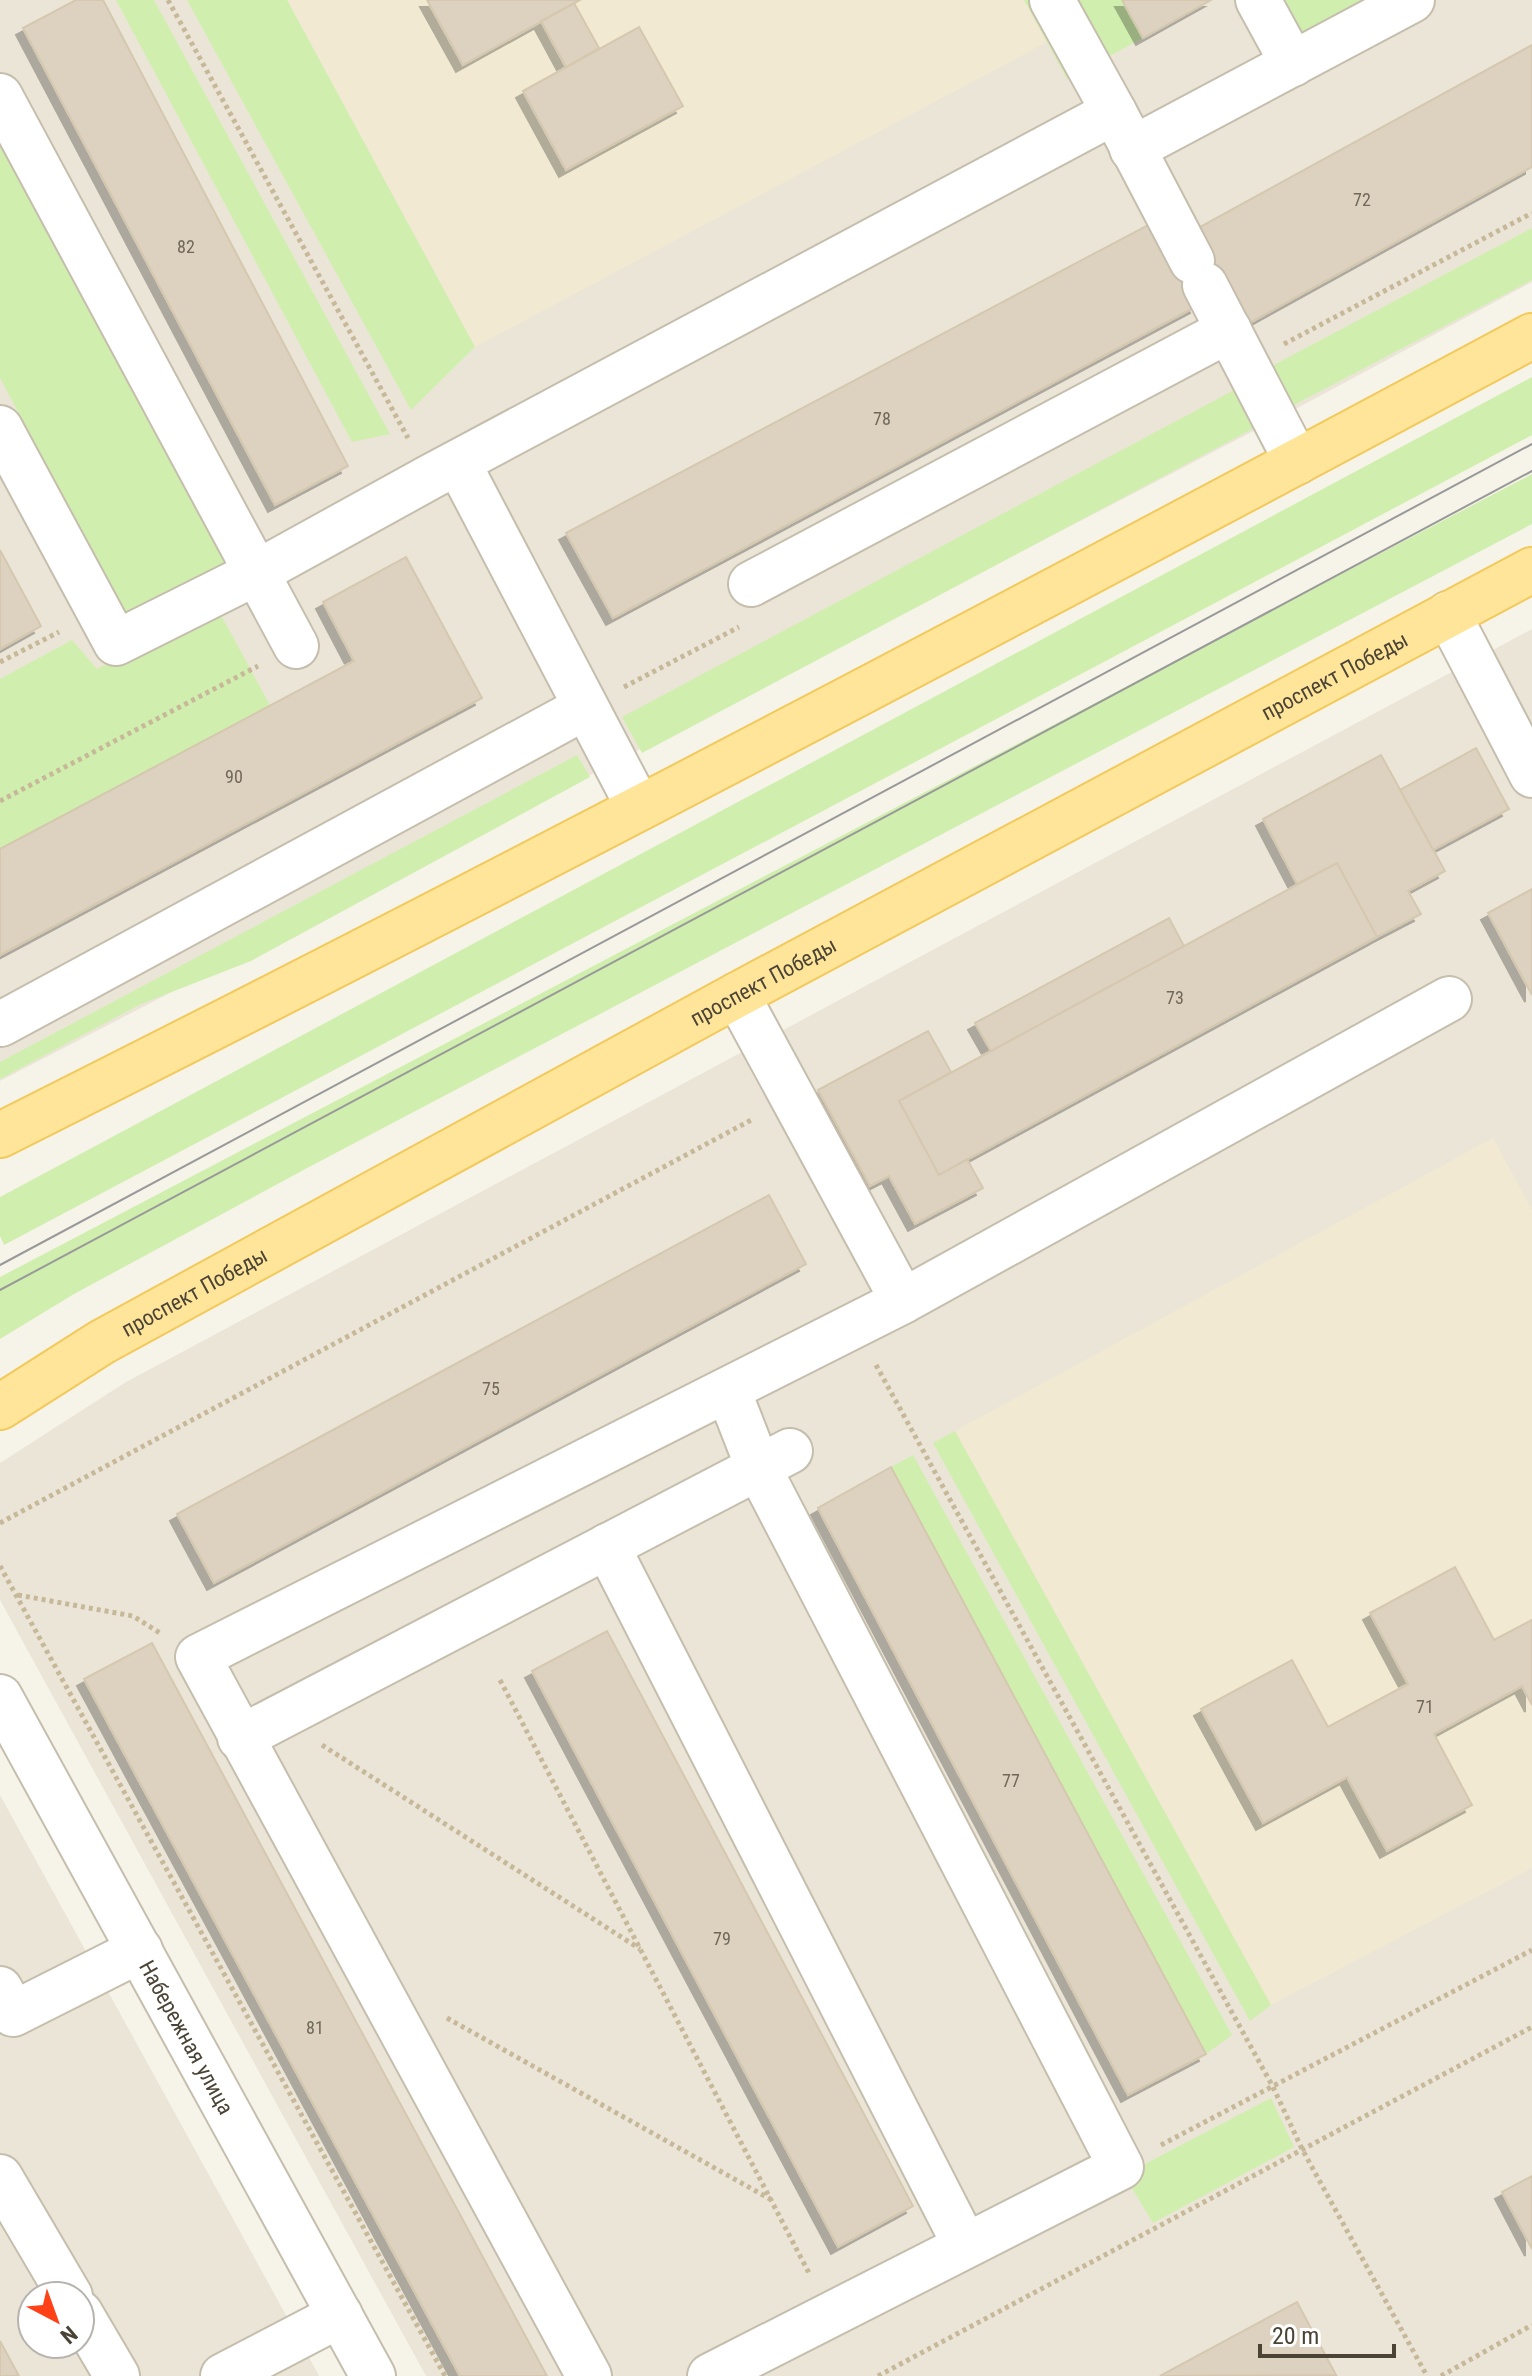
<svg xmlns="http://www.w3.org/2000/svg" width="1532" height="2376" font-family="'Roboto Condensed',sans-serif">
  <defs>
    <filter id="shadow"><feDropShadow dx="-7" dy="7" stdDeviation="0" flood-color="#0004"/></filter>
  </defs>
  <rect width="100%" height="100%" fill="#f6f3e9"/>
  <path fill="#ebe5d7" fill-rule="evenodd" d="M 0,0 L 1532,0 L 1532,282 L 1275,420 L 0,1081 Z
    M 1532,629 L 1532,2376 L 426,2376 L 0,1600 L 0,1463 L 126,1382 Z
    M 0,1795 L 298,2337 L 319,2376 L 0,2376 ZM 32,2296 L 80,2296 L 80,2344 L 32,2344 Z"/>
  <path fill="#f1e9d2" d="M 287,0 L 1024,0 L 1047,42 L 475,347 Z
    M 1493,1138 L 1532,1210 L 1532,1868 L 1271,2005 L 955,1431 Z"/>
  <path fill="#d0efae" d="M 116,0 L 154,0 L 390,434 L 352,442 Z
    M 187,0 L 287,0 L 475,347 L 411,410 Z
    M 1024,0 L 1122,0 L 1143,38 L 1067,79 Z
    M 1271,0 L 1380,0 L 1296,45 Z
    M 0,139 L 226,562 L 125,612 L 0,378 Z
    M 1532,228 L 1532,280 L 1294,405 L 1272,366 Z
    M 1532,377 L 1532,435 L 4,1245 L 0,1236 L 0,1197 Z
    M 1238,388 L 1258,426 L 642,753 L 622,717 Z
    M 1532,474 L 1532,524 L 309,1167 L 74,1294 L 0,1339 L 0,1277 Z
    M 216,606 L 270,705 L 0,849 L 0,679 L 72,640 L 97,669 Z
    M 577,755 L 590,777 L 251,961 L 141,1004 L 0,1079 L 0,1062 Z
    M 955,1431 L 1271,2005 L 1250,2021 L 933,1443 Z
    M 913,1455 L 1232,2035 L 1206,2054 L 891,1467 Z
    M 1271,2098 L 1294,2147 L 1153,2223 L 1124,2175 Z"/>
  <path fill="#ddd2c0" stroke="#d5c8af" stroke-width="2" filter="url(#shadow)" d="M 76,0 L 103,0 L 348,466 L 275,505 L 23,28 Z
    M 427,0 L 580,0 L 463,65 Z
    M 1122,0 L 1211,0 L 1143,38 Z
    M 574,3 L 599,48 L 566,67 L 541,21 Z
    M 639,27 L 683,106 L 566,170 L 523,91 Z
    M 1532,45 L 1532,167 L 1244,326 L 1190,293 L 1177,270 L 1191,232 Z
    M 1152,223 L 1197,306 L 613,618 L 566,533 Z
    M 0,550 L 41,626 L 0,649 Z
    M 406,557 L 482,698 L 0,955 L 0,849 L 354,661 L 323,602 Z
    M 1476,748 L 1509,809 L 1433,850 L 1400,790 Z
    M 1381,755 L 1445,871 L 1408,891 L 1421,914 L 1377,937 L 1337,863 L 1297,884 L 1263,819 Z
    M 1337,863 L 1377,937 L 939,1175 L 899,1101 Z
    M 1532,889 L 1532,995 L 1488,913 Z
    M 1169,918 L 1184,946 L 991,1051 L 975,1023 Z
    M 928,1031 L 951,1072 L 899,1101 L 939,1175 L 967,1159 L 983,1188 L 915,1224 L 889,1176 L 870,1186 L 818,1090 Z
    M 769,1195 L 806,1264 L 214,1583 L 177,1514 Z
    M 891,1467 L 1206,2054 L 1128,2095 L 818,1508 Z
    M 1455,1567 L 1494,1640 L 1532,1620 L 1532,1705 L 1522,1686 L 1434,1734 L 1472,1805 L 1387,1851 L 1347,1777 L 1263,1823 L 1201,1709 L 1292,1660 L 1328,1727 L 1408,1684 L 1370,1613 Z
    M 607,1631 L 913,2206 L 838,2247 L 532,1671 Z
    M 152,1643 L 547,2376 L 460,2376 L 84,1679 Z
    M 1532,2176 L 1532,2249 L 1502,2192 Z
    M 1297,2302 L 1336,2375 L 1160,2376 Z
    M 0,2341 L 19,2376 L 0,2376 Z"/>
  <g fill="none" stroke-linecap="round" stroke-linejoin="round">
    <g stroke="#c6bead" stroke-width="48">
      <g id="minor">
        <path d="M 1052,0 L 1114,112"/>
        <path d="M 1258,0 L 1293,64"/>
        <path d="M 0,96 L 296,646"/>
        <path d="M 1132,149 L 1412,0"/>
        <path d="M 1205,285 L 1297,462"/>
        <path d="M 0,428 L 116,643 L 256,573 L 430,477 L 1114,112 L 1192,261"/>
        <path d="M 458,463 L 639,808"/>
        <path d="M 751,584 L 1229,330"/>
        <path d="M 1448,614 L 1532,775"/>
        <path d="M 737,995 L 903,1301 L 1449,999"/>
        <path d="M 1,1024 L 584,708"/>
        <path d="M 607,1546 L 965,2245"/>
        <path id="s1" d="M 0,1697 L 373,2376"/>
        <path d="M 240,1738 L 790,1451"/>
        <path d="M 0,1989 L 13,2014 L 140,1950"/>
        <path d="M 0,2177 L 70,2296"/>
        <path d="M 80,2313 L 117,2376"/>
        <path d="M 223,2376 L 340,2315"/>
        <path d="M 589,2376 L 198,1657 L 903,1301"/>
        <path d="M 710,2376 L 1121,2167 L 758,1467 L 728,1390"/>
      </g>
    </g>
    <g stroke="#f2c95b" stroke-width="48">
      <g id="major">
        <path d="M 0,1135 C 515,877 1025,608 1532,336"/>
        <path id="s2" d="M 0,1407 L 102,1342 L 737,995 L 1532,570"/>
      </g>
    </g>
    <path stroke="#c7b89a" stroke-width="5" stroke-dasharray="4 4" stroke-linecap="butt" d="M 168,0 L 408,438
      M 1284,344 L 1532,213
      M 0,662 L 59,632
      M 624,687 L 739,627
      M 0,801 L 258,666
      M 876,1365 L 1273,2087 L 1302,2149 L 1427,2376
      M 0,1523 L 753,1119
      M 0,1566 L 445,2376
      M 18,1595 L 133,1616 L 160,1633
      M 500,1680 L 810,2275
      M 322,1745 L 640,1949
      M 447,2018 L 770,2199
      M 1161,2145 L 1532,1950
      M 878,2376 L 1532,2027
      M 1441,2376 L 1532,2325"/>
    <use href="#minor" stroke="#fff" stroke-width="44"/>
    <use href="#major" stroke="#ffe59a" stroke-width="44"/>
    <path stroke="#999" stroke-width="2" d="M 0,1265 L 1532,444
      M 0,1290 L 1532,471"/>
  </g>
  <g text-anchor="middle" stroke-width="8" stroke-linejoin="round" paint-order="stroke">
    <g font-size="18" fill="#706858">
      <text x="1362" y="206">72</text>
      <text x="186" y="253">82</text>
      <text x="882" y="425">78</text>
      <text x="234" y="783">90</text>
      <text x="1175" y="1004">73</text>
      <text x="491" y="1395">75</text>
      <text x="1425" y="1713">71</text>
      <text x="1011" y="1787">77</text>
      <text x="722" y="1945">79</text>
      <text x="315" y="2034">81</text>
    </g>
    <g font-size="22" fill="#4b4436" stroke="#fff">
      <text dy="8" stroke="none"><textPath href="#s2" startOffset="1522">проспект Победы</textPath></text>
      <text dy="8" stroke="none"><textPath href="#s2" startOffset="874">проспект Победы</textPath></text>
      <text dy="8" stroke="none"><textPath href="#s2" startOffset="226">проспект Победы</textPath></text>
      <text dy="8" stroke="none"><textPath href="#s1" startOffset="388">Набережная улица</textPath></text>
    </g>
  </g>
  <g transform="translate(56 2320) rotate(139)"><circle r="38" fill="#ffffff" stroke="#b7b4af" stroke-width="2"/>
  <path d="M0-6L14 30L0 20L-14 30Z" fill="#ff4118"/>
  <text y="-12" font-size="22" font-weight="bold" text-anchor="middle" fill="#4b4436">N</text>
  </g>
  <path d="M1260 2344v12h134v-12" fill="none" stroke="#4b4436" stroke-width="4"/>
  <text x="1272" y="2344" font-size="24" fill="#4b4436" stroke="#ffffff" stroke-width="6" paint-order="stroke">20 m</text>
</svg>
